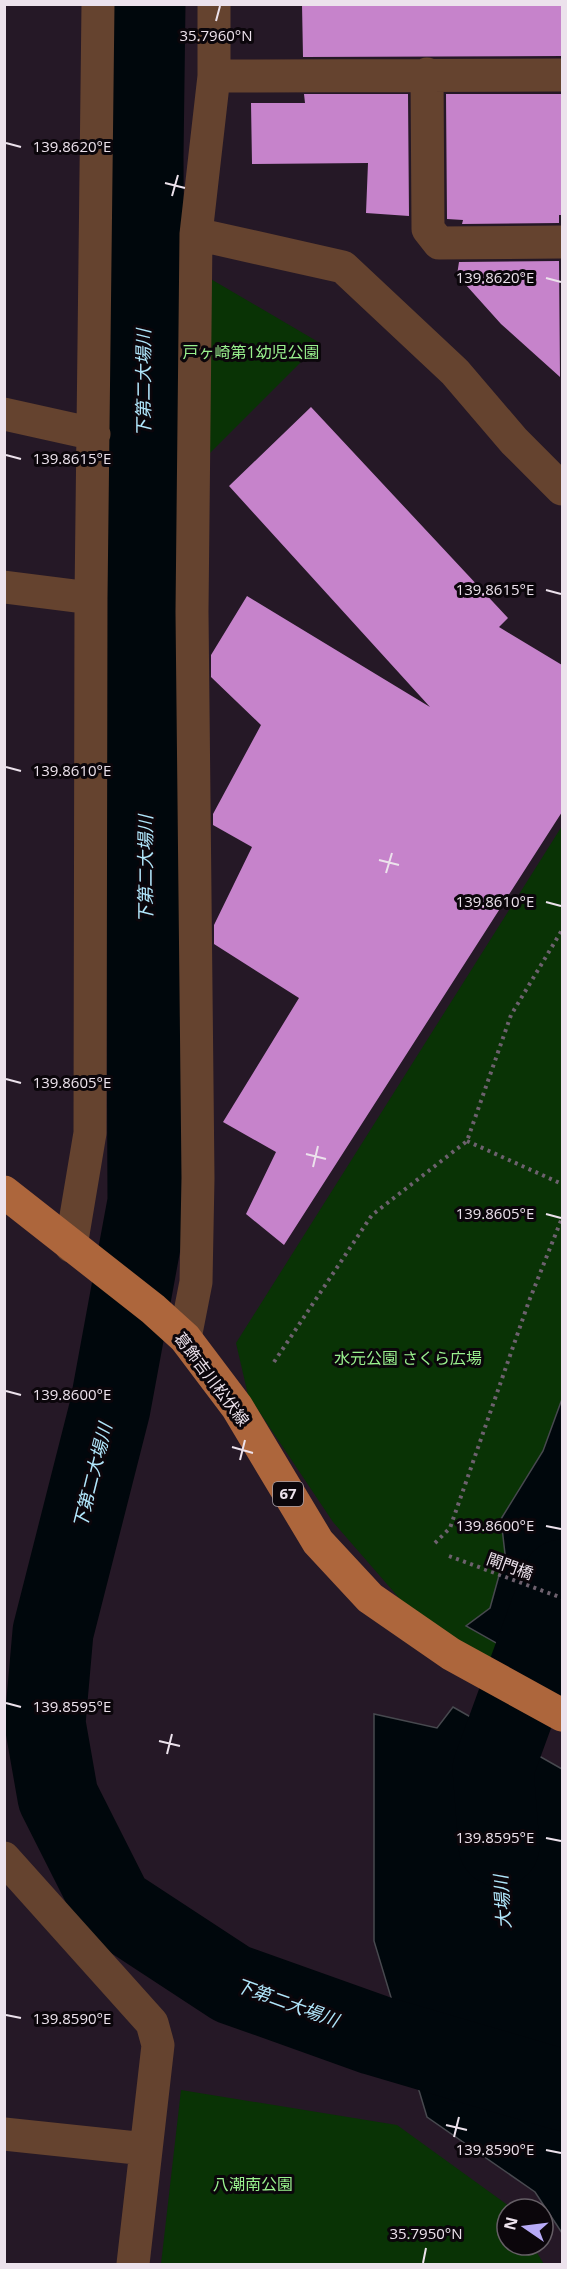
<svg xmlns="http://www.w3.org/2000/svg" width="567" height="2269" font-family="'Open Sans','Noto Sans JP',sans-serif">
  <rect width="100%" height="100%" fill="#251826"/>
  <path fill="#093305" d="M 209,278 L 320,343 L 207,456 Z
    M 562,826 L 562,1698 L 419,1621 L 333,1522 L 248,1395 L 236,1343 Z
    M 181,2090 L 397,2125 L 509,2206 L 507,2245 L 532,2245 L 544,2264 L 161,2264 Z"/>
  <path fill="#00070c" stroke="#47494f" stroke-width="1.5" d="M 562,1399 L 562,1680 L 466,1626 L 490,1608 L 505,1554 L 501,1519 L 543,1451 Z
    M 453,1707 L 562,1769 L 562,2233 L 535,2192 L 427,2117 L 374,1941 L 374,1714 L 437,1728 Z"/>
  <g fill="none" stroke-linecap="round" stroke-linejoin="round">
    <path stroke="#00070c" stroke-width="81" d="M 145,4 L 143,156 L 148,1202 L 110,1408 L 53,1632 L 45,1723 L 58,1797 L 113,1906 L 232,1984 L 375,2035 L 562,2090
      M 499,1846 L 493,1769 L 562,1580"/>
  </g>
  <path fill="#c683cb" d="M 302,4 L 562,4 L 562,56 L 303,57 Z
    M 304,94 L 408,94 L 409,216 L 366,213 L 368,163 L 252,164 L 251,103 L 305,103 Z
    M 446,94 L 562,94 L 562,215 L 559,215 L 559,223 L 462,224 L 463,220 L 447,219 Z
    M 559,261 L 560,377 L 501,324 L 457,275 L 459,262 Z
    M 311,407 L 508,618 L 499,627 L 562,665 L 562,812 L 284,1245 L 246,1214 L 276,1152 L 223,1122 L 299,998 L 214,944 L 214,925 L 252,847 L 213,825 L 213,814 L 261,725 L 211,677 L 211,655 L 247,596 L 430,707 L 229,486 Z"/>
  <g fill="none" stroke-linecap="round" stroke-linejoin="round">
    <path stroke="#6d616e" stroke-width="4" stroke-dasharray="3 4.5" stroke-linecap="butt" d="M 467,1141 L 562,1184
      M 274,1362 L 372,1215 L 467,1141 L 511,1015 L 562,930
      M 435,1543 L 450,1528 L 529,1301 L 562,1218
      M 449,1556 L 562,1598"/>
    <path stroke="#65432f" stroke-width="33" d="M 427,74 L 428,229 L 439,243 L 562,242
      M 214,76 L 562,75
      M 196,234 L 343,267 L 455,372 L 514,441 L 562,489
      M 4,414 L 94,434
      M 4,587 L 91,598
      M 71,1246 L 90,1133 L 91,598 L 98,4
      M 185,1338 L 196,1282 L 198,1178 L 192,612 L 196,234 L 214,76 L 214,4
      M 4,1858 L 152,2023 L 158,2045 L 133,2264
      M 4,2134 L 146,2149"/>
    <path stroke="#ad663c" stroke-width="33" d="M 4,1192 L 153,1309 L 185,1338 L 237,1407 L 318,1542 L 370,1598 L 451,1654 L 562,1715"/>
  </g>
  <path fill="none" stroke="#ece2ec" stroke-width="2" d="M 216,21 L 220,6M 6,143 L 21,147M 165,183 L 185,188M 172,196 L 178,175M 546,278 L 561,282M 6,455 L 21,459M 546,590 L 561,594M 6,767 L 21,771M 379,860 L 399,865M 386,873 L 392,853M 546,902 L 561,906M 6,1079 L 21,1083M 306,1154 L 326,1159M 313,1167 L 318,1146M 546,1214 L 561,1218M 6,1391 L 21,1395M 232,1447 L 253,1453M 240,1460 L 245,1440M 546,1526 L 561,1529M 6,1703 L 21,1707M 159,1741 L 180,1746M 167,1754 L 172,1734M 546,1838 L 561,1841M 6,2015 L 21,2018M 446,2125 L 467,2130M 454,2137 L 459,2117M 546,2150 L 561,2153M 423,2263 L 426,2248"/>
  <g text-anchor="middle" stroke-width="6" stroke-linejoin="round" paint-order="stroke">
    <rect fill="#0b060b" stroke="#a8a0a8" stroke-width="1.5" x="273" y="1482" width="30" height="24" rx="4.5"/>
    <g font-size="15" font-weight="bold" fill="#ece2ec">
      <text x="288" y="1499">67</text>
    </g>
    <g font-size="16" fill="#99f18e" stroke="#0b060b">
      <text x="251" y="358">戸ヶ崎第1幼児公園</text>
      <text x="408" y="1364">水元公園 さくら広場</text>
      <text x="253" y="2190">八潮南公園</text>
    </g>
    <g font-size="16" fill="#ece2ec" stroke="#0b060b">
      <text transform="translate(212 1379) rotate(53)" y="6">葛飾吉川松伏線</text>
      <text transform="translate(510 1566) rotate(20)" y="6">閘門橋</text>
    </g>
    <g font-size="18" font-style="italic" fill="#b1e7fc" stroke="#0b060b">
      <text transform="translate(144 383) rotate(-90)" y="6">下第二大場川</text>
      <text transform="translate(146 869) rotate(-90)" y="6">下第二大場川</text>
      <text transform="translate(93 1476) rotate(-76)" y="6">下第二大場川</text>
      <text transform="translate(503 1902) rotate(-94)" y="6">大場川</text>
      <text transform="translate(287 2003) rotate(20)" y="6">下第二大場川</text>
    </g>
  </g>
  <g font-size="15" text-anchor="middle" fill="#ece2ec" stroke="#0b060b" stroke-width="6" stroke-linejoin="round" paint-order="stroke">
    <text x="216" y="41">35.7960°N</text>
    <text x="72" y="152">139.8620°E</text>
    <text x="495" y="283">139.8620°E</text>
    <text x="72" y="464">139.8615°E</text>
    <text x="495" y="595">139.8615°E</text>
    <text x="72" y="776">139.8610°E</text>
    <text x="495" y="907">139.8610°E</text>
    <text x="72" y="1088">139.8605°E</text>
    <text x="495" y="1219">139.8605°E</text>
    <text x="72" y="1400">139.8600°E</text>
    <text x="495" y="1531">139.8600°E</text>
    <text x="72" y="1712">139.8595°E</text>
    <text x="495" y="1843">139.8595°E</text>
    <text x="72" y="2024">139.8590°E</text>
    <text x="495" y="2155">139.8590°E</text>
    <text x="426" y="2239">35.7950°N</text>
  </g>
  <rect width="567" height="2269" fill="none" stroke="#ece2ec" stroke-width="12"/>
  <g transform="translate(525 2227) rotate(284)"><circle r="28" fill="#0b060b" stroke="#655e65" stroke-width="1.5"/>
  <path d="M0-4.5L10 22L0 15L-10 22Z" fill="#b8abf7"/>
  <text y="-9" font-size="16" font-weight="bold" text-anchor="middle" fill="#ece2ec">N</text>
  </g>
</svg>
